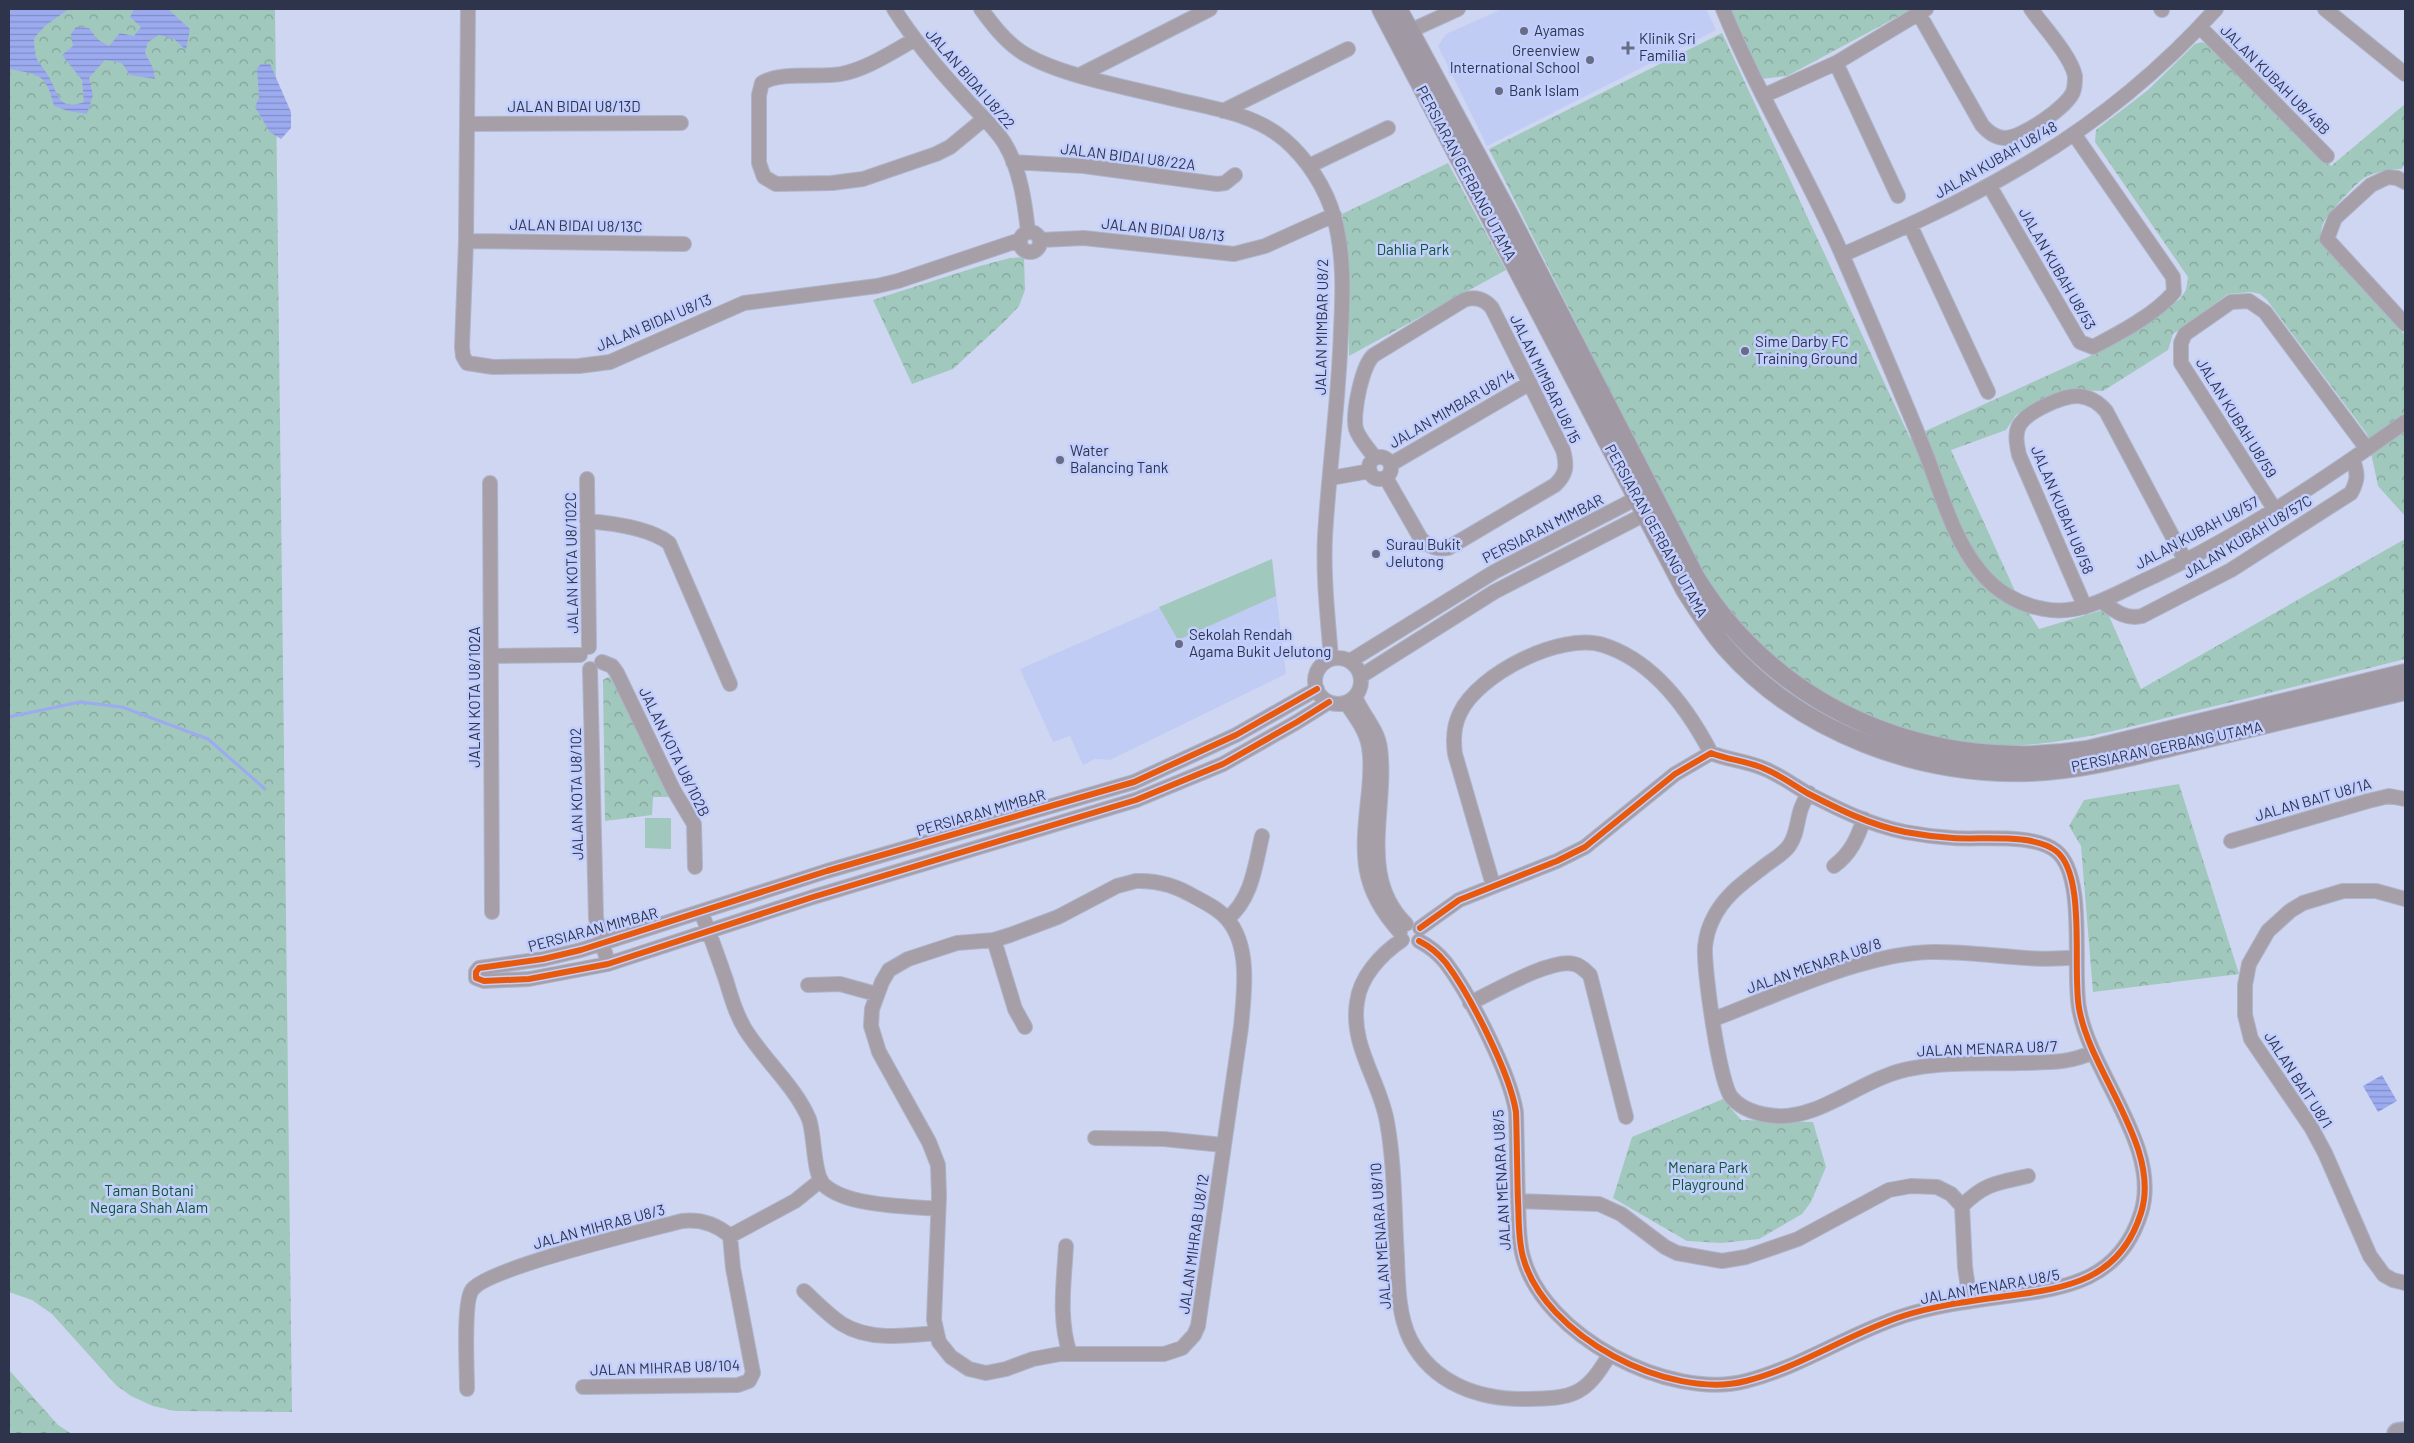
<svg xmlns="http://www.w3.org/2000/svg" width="2414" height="1443" font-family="Barlow,sans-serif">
  <defs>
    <pattern id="park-crowns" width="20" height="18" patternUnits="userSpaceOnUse" patternTransform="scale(1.25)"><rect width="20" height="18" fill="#a1c8bc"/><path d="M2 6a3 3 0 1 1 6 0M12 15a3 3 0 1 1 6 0" fill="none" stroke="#84a39b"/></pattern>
    <pattern id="water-rules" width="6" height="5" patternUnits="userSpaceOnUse" patternTransform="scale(1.25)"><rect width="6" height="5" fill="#9cabf0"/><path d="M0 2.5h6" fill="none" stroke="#808cc4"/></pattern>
  </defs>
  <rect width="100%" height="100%" fill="#cfd6f1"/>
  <path fill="#c1ccf5" d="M 1502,9 L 1706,9 L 1716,30 L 1487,146 L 1438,46 L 1446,34 Z
    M 1272,559 L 1286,674 L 1110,760 L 1095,759 L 1083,765 L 1070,736 L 1053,742 L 1020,669 Z"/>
  <path fill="#a1c8bc" d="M 1272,559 L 1276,596 L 1178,640 L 1159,607 Z
    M 645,818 L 671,818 L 671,849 L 645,848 Z"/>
  <path fill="url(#park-crowns)" d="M 9,9 L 275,9 L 292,1412 L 175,1411 L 153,1406 L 131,1396 L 116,1385 L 52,1314 L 32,1300 L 9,1292 Z
    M 1727,9 L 1912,9 L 1787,76 L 1761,79 Z
    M 1722,33 L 1910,438 L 2099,352 L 2180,299 L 2186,290 L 2188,277 L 2095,142 L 2096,130 L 2148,90 L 2195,44 L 2202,42 L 2210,46 L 2331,166 L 2405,104 L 2405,164 L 2401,169 C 2390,169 2375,172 2364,178 C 2355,184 2324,217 2322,227 C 2320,234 2322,240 2324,246 L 2405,335 L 2405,516 L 2378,486 L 2367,434 L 2267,300 L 2260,294 L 2251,292 L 2228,294 L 2173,334 L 2168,350 L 2103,391 L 2073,390 L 2041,400 L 2016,415 L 2006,430 L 1951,450 L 2015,591 L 2039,629 L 2106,609 L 2141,689 L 2405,539 L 2405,659 C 2334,677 2262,695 2190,712 C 2126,728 2059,747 1992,746 C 1936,746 1834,707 1791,671 C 1753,640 1721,602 1695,561 L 1489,149 Z
    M 1448,163 L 1506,270 L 1349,356 L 1349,269 L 1342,214 Z
    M 1024,257 L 1025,290 L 1019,306 L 1005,321 L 953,369 L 912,384 L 873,300 L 980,266 L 1010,258 Z
    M 608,677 L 613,678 L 670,797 L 653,797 L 652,815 L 605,821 L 603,680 Z
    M 2179,784 L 2239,974 L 2093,992 L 2081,846 L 2069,826 L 2084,800 Z
    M 1723,1099 L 1741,1120 L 1813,1122 L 1826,1167 L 1811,1202 L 1802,1214 L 1759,1239 L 1721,1243 L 1687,1241 L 1613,1198 L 1632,1137 Z
    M 9,1370 L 58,1425 L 72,1434 L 9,1434 Z"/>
  <path fill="url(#water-rules)" d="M 16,9 L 69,9 L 46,25 L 34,38 C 35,64 37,57 49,77 C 58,93 58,112 84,102 L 82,80 L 62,55 L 73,46 L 71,34 L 76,27 L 89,28 L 97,39 L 109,46 L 120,33 L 134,36 L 141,27 L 130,17 L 134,9 L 168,9 L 190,29 L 186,50 L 174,39 L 159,35 L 148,42 L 145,53 L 153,68 L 155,79 L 130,75 L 122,63 L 105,60 L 89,78 L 93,95 L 87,114 L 68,111 L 54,106 C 46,73 40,75 9,69 L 9,11 Z
    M 261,64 L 270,64 L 291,112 L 291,128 L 281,139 L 270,132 L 255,107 L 259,97 L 257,68 Z
    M 2382,1075 L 2397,1101 L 2378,1112 L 2363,1086 Z"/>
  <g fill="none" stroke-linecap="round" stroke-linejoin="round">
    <path stroke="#9cabf0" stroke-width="3" d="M 9,717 L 80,702 L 122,707 L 208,739 L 265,789"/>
    <g stroke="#aeb4ca" stroke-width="16">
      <path id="minor" d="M 468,9 L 466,241 L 462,347 L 463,356 L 467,363 L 493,367 L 579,366 L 610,362 L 744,303 L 877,286 L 898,281 L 1020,240
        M 894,9 C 915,42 939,70 965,98 C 978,113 995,127 1005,144 C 1020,169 1025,203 1028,232
        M 981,9 C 992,24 1004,40 1020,51 C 1055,75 1131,88 1174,99 C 1212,108 1255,114 1285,140 C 1307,159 1326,188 1334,217 C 1344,253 1343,293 1341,330 C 1339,399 1329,468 1325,536 C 1323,578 1328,618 1331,659
        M 1723,9 C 1758,95 1807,174 1844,259 C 1872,324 1900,389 1926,454 C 1941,493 1953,538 1979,570 C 1995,591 2019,605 2044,609 C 2078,616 2110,597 2139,583 C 2234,540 2321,482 2405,422
        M 2161,9 L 2162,10
        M 2325,9 L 2405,74
        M 1919,14 L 1982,125 C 1988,132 1995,138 2005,138 C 2022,138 2067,107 2073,92 C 2075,87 2075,81 2075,76 C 2071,56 2043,26 2031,9
        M 2200,27 L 2327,156
        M 1401,35 L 1458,9
        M 914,40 C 890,53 867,69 841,74 C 818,78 781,71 762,83 L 759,95 L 759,163 L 764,177 L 776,184 L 832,183 L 863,179 L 936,154 L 950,147 L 984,119
        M 1836,63 L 1898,196
        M 1080,75 L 1210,9
        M 1763,96 L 1836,63 L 1926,9
        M 1223,111 L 1348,49
        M 467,124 L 681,123
        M 1013,162 L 1084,166 L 1217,184 L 1225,183 L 1235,175
        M 1309,166 L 1388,128
        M 2405,182 L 2397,178 L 2388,177 L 2371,185 L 2335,218 L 2327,239 L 2405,324
        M 1989,185 L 2080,342 L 2093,347 C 2118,334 2156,314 2174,292 L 2173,277 L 2074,134
        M 1910,225 L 1988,392
        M1020 242a10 10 0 1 1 20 0a10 10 0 1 1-20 0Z
        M 1041,240 L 1084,238 L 1234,254 L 1265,246 L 1334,215
        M 466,241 L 684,244
        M 1842,255 C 1901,229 1960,203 2016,170 C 2090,128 2159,72 2216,9
        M1369 468a11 11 0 1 1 22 0a11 11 0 1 1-22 0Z
        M 1375,458 C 1369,449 1359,439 1356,429 C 1352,415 1362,364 1374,355 L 1464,300 C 1475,296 1485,299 1492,308 L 1563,450 C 1567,465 1567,474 1555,485 L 1448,548 C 1437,550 1430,547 1421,539 L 1386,478
        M 1391,464 L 1530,383
        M 1331,478 L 1370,471
        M 587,479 L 589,647
        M 490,483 L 492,912
        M 2275,510 L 2181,363 L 2181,343 L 2185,334 L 2231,302 L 2249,301 L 2265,312 L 2367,449
        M 587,521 C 611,523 650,528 669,543 L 730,684
        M 2101,601 C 2114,610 2125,620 2142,616 L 2231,570 L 2351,493 C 2358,480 2358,474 2353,460
        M 2085,607 L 2019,455 C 2017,445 2014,433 2020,424 C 2029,411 2063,395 2079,396 C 2090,397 2099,403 2106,411 L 2186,562
        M 491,656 L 580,655
        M1315 681a23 23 0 1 1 46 0a23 23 0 1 1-46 0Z
        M 1350,661 L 1494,572 L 1645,494
        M 602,662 L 612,666 L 617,673 L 673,789 L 694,824 L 695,867
        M 590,669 L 596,918 L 608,964
        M 1361,676 L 1494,592 L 1653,510
        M 1317,689 L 1236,735 L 1134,782 L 827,871 L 581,950 L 543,959 L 479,968 L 476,972 L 476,978 L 484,981 L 529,979 L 608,964 L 813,897 L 1136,800 L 1223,764 L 1297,722 L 1329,702
        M 1355,697 C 1362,714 1378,730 1380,748 C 1388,808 1357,876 1406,924
        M 1346,703 C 1355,716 1366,730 1369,747 C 1372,764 1370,783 1368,800 C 1362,856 1360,888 1400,932
        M 1809,793 C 1795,812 1800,831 1789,846 C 1783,854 1774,859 1766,865 C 1744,882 1723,896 1712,921 C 1708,929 1706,938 1705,947 C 1704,970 1719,1084 1732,1098 C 1743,1110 1761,1115 1777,1116 C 1822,1119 1866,1075 1914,1068 C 1949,1062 1984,1064 2019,1063 C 2047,1062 2068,1064 2093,1052
        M 2231,841 L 2368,801 L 2389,796 L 2405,799
        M 1834,866 C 1851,853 1857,839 1864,819
        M 1136,881 C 1158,880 1177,886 1195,897 C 1206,903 1219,909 1227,919 C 1251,946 1244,994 1241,1027 L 1198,1326 L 1194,1335 L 1182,1348 L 1164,1354 L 1060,1354 L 1033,1359 L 1006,1369 L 986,1373 L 969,1369 L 951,1357 L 939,1342 L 934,1320 L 939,1196 L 938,1165 L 929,1142 L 879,1052 L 871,1026 L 872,1009 L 882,982 L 889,970 L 908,959 L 957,943 L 994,940 L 1010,935 L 1058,917 L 1117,886 Z
        M 1493,885 L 1455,754 C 1453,740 1453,727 1460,713 C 1478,674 1561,632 1603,645 C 1654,661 1688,709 1711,753
        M 2405,899 L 2376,891 L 2343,891 L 2303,903 L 2290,911 L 2268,931 L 2249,964 L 2245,985 L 2245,1015 L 2251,1039 L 2311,1127 L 2325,1153 L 2370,1256 L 2384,1275 L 2393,1280 L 2405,1283
        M 701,912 C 710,934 718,957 726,980 C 731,997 736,1014 745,1029 C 764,1060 795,1086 809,1119 C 815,1136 813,1175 824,1185 C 848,1207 908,1206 938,1209
        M 1227,919 C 1252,899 1255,866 1262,836
        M 994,940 L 1015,1009 L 1025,1027
        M 1402,940 C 1381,954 1360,977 1357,1002 C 1350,1046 1380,1081 1387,1122 C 1395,1166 1394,1212 1397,1257 C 1398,1284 1398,1314 1410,1339 C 1433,1384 1480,1400 1527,1399 C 1574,1398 1585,1396 1610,1354
        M 1419,941 C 1429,946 1438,953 1446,963 C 1470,995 1510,1073 1516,1112 C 1517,1142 1517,1171 1518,1201 C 1519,1220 1518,1239 1523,1257 C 1544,1336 1669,1401 1746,1381 C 1801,1367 1850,1333 1903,1316 C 1937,1305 1972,1301 2007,1296 C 2068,1288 2120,1280 2141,1213 C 2162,1147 2090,1073 2079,1008 C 2072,970 2087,875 2056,851 C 2033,833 1982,840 1953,838 C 1937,837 1921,835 1905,832 C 1870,825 1838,809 1807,793 C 1793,785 1780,775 1765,769 C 1748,761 1728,760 1711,753 L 1675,774 L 1585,847 L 1557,861 L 1459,900 L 1420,928
        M 808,985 L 840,984 L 876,994
        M 1470,1003 C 1493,992 1551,958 1574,964 C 1580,965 1585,970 1590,975 L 1626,1117
        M 1714,1019 C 1778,995 1864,953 1932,952 C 1981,951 2028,963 2077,957
        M 1095,1138 L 1164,1139 L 1223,1145
        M 1518,1201 L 1599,1204 L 1621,1214 L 1665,1247 L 1677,1253 L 1722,1261 L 1746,1257 L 1798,1239 L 1889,1190 L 1911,1186 L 1937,1187 L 1951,1194 L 1962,1206 L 1965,1267 L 1970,1301
        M 1962,1206 C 1985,1183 1997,1183 2028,1176
        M 1066,1246 C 1064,1282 1058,1319 1070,1354
        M 804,1291 C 816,1302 828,1315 842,1324 C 869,1341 906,1336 937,1333
        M 583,1387 L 738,1385 L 749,1381 L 753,1373 L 733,1268 L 730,1236
        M 467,1389 C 467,1370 463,1302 472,1290 C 487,1268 648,1230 682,1221 C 700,1219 716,1224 730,1236 L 795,1201 L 821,1180"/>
    </g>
    <g stroke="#aeb4ca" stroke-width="20">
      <path id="major" d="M 1381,9 L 1685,590 C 1698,610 1710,630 1726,648 C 1801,733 1920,776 2031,772 C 2084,770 2136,755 2188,743 C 2260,726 2333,708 2405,691
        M 1398,9 L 1507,211 L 1696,578 C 1780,713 1932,774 2087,750 L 2405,673"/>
    </g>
    <g stroke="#aeb4ca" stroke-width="24">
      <path id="highway" d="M 2398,1434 L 2405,1433"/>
    </g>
    <use href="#minor" stroke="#a69fa8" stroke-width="14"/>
    <use href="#major" stroke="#a099a3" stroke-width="18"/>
    <use href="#highway" stroke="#a29dab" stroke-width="21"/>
    <g stroke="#c2cefe" stroke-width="9">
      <path id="cycleway" d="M 1317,689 L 1236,735 L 1134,782 L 827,871 L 581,950 L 543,959 L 479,968 L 476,972 L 476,978 L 484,981 L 529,979 L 608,964 L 813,897 L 1136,800 L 1223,764 L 1297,722 L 1329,702
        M 1419,941 C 1429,946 1438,953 1446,963 C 1470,995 1510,1073 1516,1112 C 1517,1142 1517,1171 1518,1201 C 1519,1220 1518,1239 1523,1257 C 1544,1336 1669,1401 1746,1381 C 1801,1367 1850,1333 1903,1316 C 1937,1305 1972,1301 2007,1296 C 2068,1288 2120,1280 2141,1213 C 2162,1147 2090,1073 2079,1008 C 2072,970 2087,875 2056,851 C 2033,833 1982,840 1953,838 C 1937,837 1921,835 1905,832 C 1870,825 1838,809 1807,793 C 1793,785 1780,775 1765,769 C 1748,761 1728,760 1711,753 L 1675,774 L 1585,847 L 1557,861 L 1459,900 L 1420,928"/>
    </g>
    <use href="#cycleway" stroke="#e8590c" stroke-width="6"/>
  </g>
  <g fill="#666d85" stroke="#c2cefe" stroke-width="2">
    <circle cx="1524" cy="31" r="5"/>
    <path d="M1625.5 40.5h5v5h5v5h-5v5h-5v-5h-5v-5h5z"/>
    <circle cx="1590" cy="60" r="5"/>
    <circle cx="1499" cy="91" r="5"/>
    <circle cx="1745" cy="351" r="5"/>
    <circle cx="1060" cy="460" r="5"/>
    <circle cx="1376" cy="554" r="5"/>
    <circle cx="1179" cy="644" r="5"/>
  </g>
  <g text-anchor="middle" stroke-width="5" stroke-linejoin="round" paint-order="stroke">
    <g font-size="15" fill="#2e344b" stroke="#c2cefe" text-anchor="start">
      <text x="1534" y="36">Ayamas</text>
      <text x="1639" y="44">Klinik Sri<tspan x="1639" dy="17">Familia</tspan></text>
      <text x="1580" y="56" text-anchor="end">Greenview<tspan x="1580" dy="17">International School</tspan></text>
      <text x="1509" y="96">Bank Islam</text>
      <text x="1755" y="347">Sime Darby FC<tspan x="1755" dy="17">Training Ground</tspan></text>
      <text x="1070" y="456">Water<tspan x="1070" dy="17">Balancing Tank</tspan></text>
      <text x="1386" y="550">Surau Bukit<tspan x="1386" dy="17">Jelutong</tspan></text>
      <text x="1189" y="640">Sekolah Rendah<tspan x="1189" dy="17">Agama Bukit Jelutong</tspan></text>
    </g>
    <g font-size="15" fill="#2e344b" stroke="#c2cefe">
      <text transform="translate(970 79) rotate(49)" y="5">JALAN BIDAI U8/22</text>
      <text transform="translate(2275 80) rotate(45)" y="5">JALAN KUBAH U8/48B</text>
      <text x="574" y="112">JALAN BIDAI U8/13D</text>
      <text transform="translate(1128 157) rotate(7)" y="5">JALAN BIDAI U8/22A</text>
      <text transform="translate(1996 160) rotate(-30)" y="5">JALAN KUBAH U8/48</text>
      <text transform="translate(1466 173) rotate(62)" y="5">PERSIARAN GERBANG UTAMA</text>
      <text transform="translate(576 226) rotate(1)" y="5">JALAN BIDAI U8/13C</text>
      <text transform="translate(1163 230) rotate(6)" y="5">JALAN BIDAI U8/13</text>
      <text transform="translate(2057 269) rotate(60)" y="5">JALAN KUBAH U8/53</text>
      <text transform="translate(654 323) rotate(-23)" y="5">JALAN BIDAI U8/13</text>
      <text transform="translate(1322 327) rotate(-89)" y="5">JALAN MIMBAR U8/2</text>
      <text transform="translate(1545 379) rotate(64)" y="5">JALAN MIMBAR U8/15</text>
      <text transform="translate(1452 409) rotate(-30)" y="5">JALAN MIMBAR U8/14</text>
      <text transform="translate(2236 418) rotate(58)" y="5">JALAN KUBAH U8/59</text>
      <text transform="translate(2062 510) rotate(67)" y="5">JALAN KUBAH U8/58</text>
      <text transform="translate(1543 529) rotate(-27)" y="5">PERSIARAN MIMBAR</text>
      <text transform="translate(1656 531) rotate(61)" y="5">PERSIARAN GERBANG UTAMA</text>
      <text transform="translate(2197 533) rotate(-28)" y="5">JALAN KUBAH U8/57</text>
      <text transform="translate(2248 537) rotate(-31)" y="5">JALAN KUBAH U8/57C</text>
      <text transform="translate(572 563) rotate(-91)" y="5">JALAN KOTA U8/102C</text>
      <text transform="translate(475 697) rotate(-90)" y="5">JALAN KOTA U8/102A</text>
      <text transform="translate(2167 747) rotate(-12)" y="5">PERSIARAN GERBANG UTAMA</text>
      <text transform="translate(674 752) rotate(64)" y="5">JALAN KOTA U8/102B</text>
      <text transform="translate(577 794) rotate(-91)" y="5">JALAN KOTA U8/102</text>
      <text transform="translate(2313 800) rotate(-16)" y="5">JALAN BAIT U8/1A</text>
      <text transform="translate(981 813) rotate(-16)" y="5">PERSIARAN MIMBAR</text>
      <text transform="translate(593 930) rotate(-15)" y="5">PERSIARAN MIMBAR</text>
      <text transform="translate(1814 966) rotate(-19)" y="5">JALAN MENARA U8/8</text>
      <text transform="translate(1987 1049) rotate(-2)" y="5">JALAN MENARA U8/7</text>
      <text transform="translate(2298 1080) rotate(57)" y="5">JALAN BAIT U8/1</text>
      <text transform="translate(1502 1180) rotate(-93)" y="5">JALAN MENARA U8/5</text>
      <text transform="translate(599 1227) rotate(-15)" y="5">JALAN MIHRAB U8/3</text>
      <text transform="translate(1381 1236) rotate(-94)" y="5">JALAN MENARA U8/10</text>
      <text transform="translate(1194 1244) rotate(-82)" y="5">JALAN MIHRAB U8/12</text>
      <text transform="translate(1990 1287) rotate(-10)" y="5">JALAN MENARA U8/5</text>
      <text transform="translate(665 1368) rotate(-2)" y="5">JALAN MIHRAB U8/104</text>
    </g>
    <g font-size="15" fill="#0d572f" stroke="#c2cefe">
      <text x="1413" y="255">Dahlia Park</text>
      <text x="1708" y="1173">Menara Park<tspan x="1708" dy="17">Playground</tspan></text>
      <text x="149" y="1196">Taman Botani<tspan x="149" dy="17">Negara Shah Alam</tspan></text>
    </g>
  </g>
  <rect width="2414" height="1443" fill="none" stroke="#2e344b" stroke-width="20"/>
</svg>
